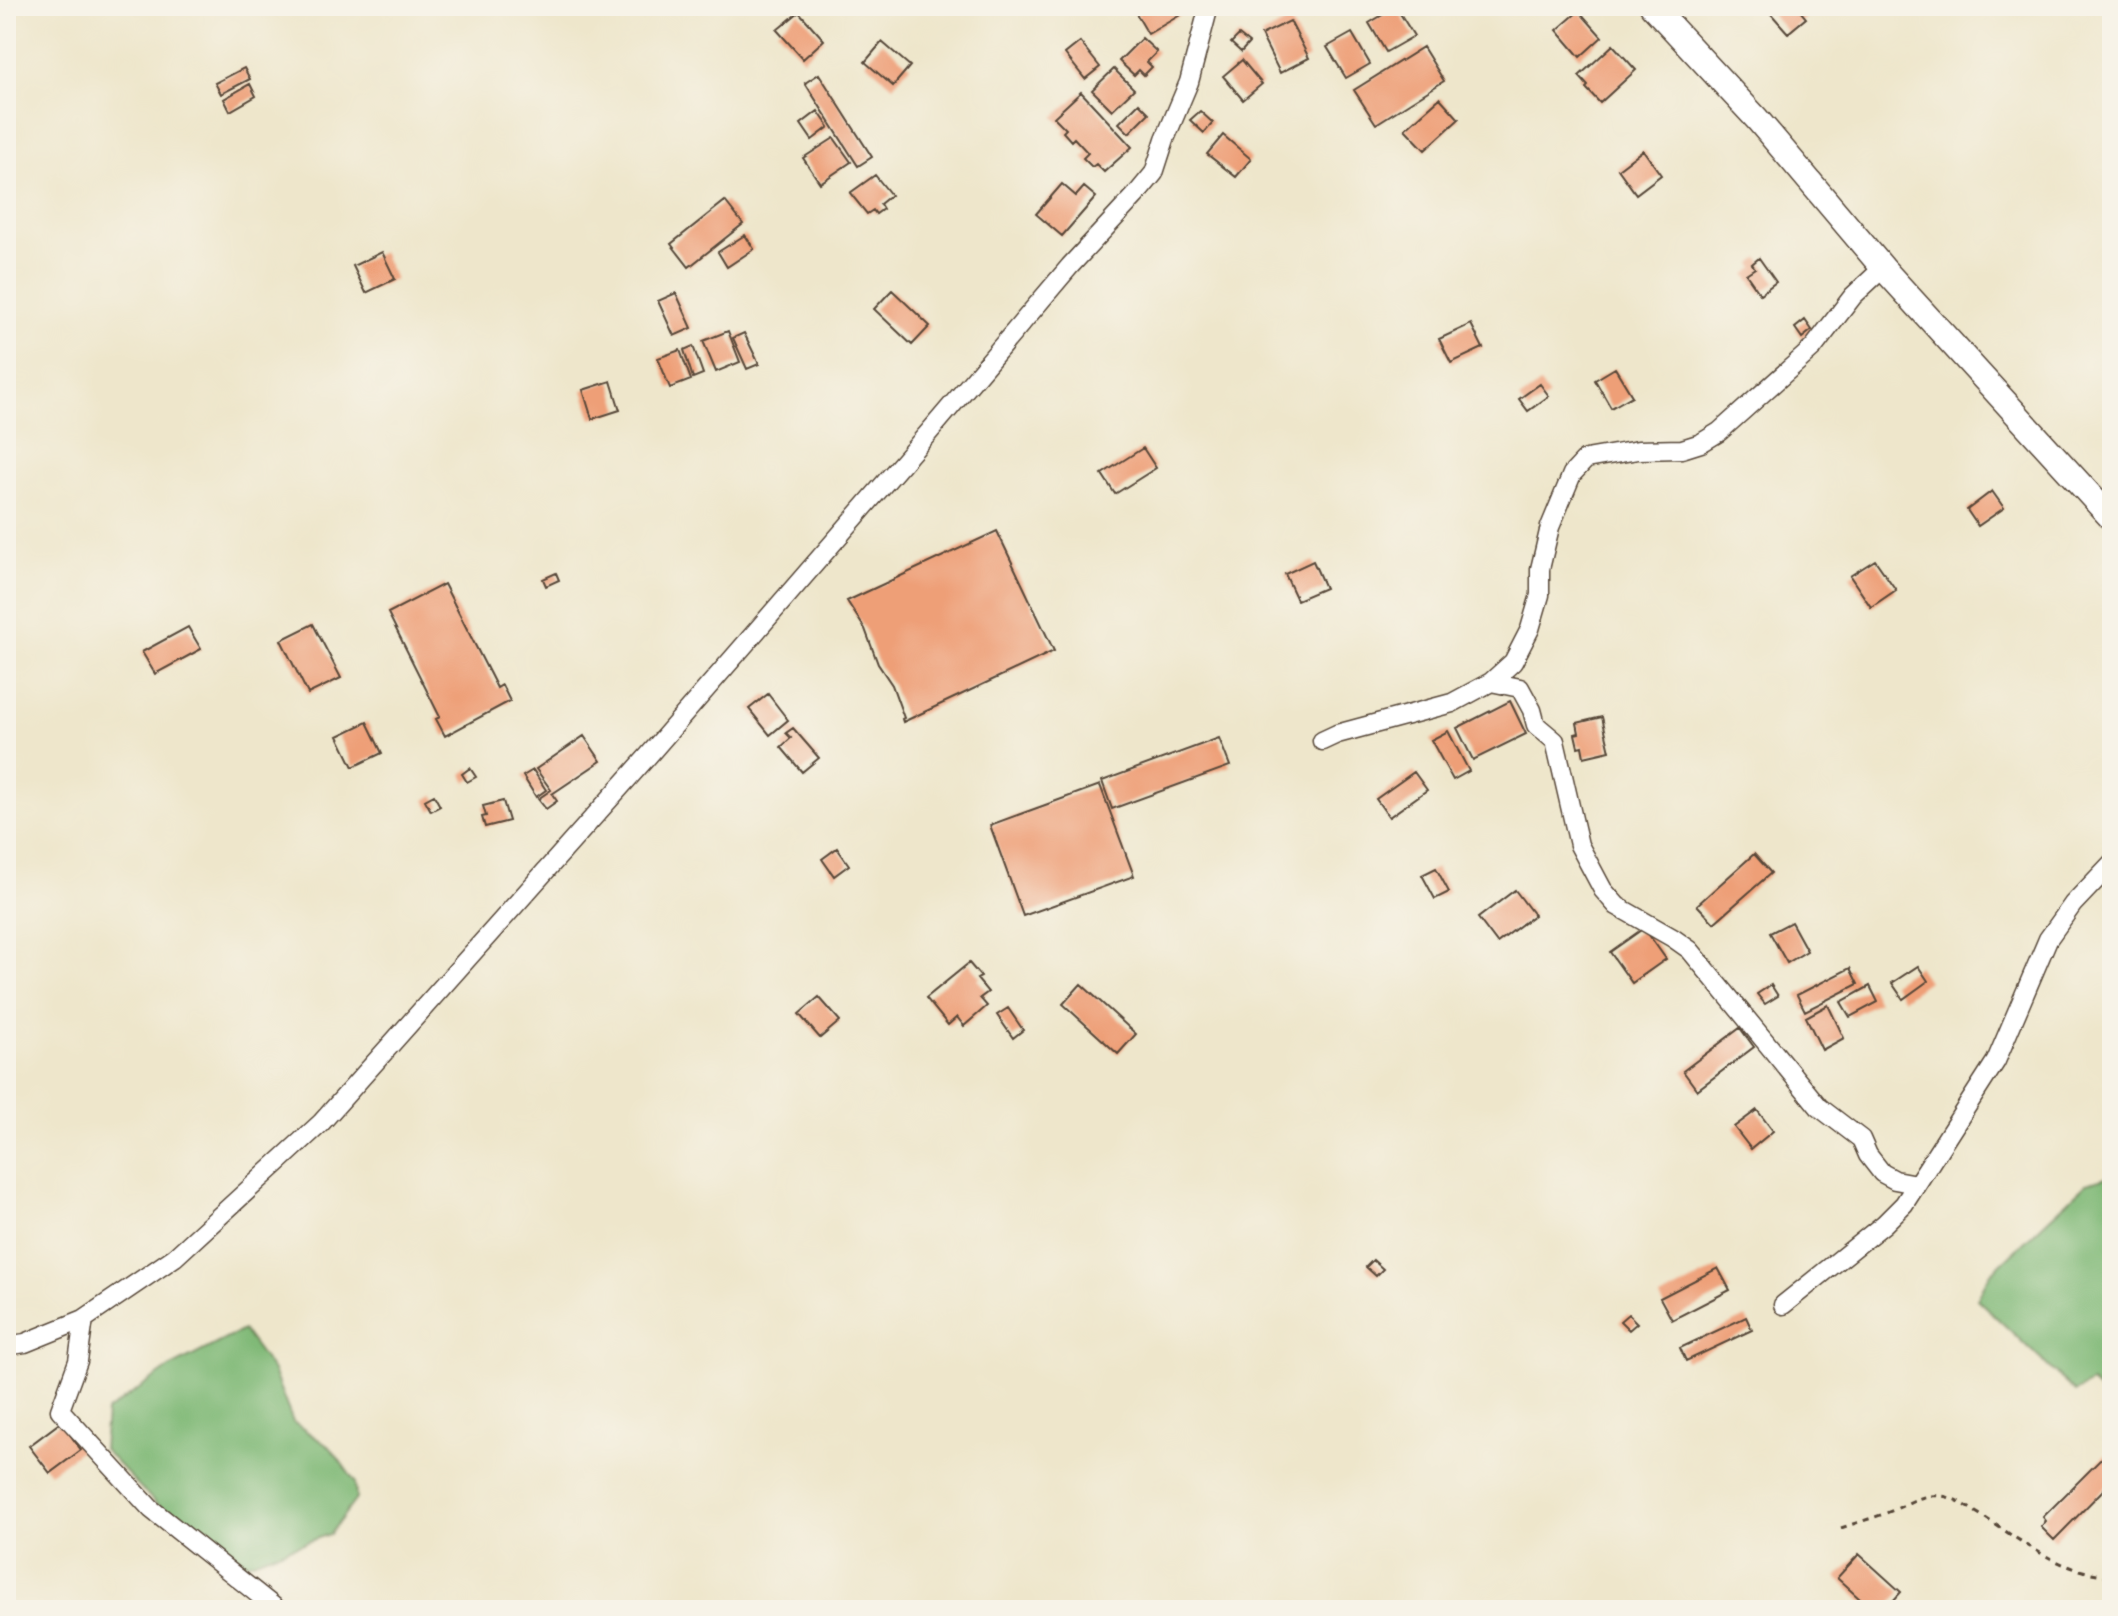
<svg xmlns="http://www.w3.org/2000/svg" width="2118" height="1616" font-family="'IM FELL DW Pica',serif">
  <rect width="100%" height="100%" fill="#f7f3e8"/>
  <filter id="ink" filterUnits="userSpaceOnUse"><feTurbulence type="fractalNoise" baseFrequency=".0125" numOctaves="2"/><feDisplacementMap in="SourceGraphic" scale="16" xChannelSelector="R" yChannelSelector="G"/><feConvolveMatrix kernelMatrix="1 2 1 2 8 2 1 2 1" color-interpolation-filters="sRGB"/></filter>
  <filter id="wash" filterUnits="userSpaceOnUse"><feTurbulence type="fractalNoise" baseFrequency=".006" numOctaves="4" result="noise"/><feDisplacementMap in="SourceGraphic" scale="32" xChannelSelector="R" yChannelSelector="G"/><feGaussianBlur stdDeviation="1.8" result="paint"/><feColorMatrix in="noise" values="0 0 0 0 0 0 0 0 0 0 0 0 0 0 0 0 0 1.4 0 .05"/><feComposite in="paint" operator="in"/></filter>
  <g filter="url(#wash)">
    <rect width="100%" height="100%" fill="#eee6cb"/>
    <path fill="#80b977" stroke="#5e724a" stroke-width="2" d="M 2112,1175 L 2112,1402 L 2091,1383 L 2075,1392 L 1977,1299 L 1990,1274 L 2087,1183 Z
      M 243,1330 L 273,1371 L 293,1422 L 331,1448 L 355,1482 L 356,1499 L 330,1534 L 241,1565 L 226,1561 L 169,1517 L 103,1449 L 106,1412 L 169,1368 Z"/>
    <g id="blocks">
      <path fill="#ee9f77" d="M 1136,6 L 1177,6 L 1182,14 L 1148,34 L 1133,8 Z
        M 1764,6 L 1796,6 L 1806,18 L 1788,33 Z
        M 1396,7 L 1414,36 L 1386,52 L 1369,23 Z
        M 1579,11 L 1602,37 L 1580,57 L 1557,30 Z
        M 799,12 L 824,40 L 803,59 L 777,30 Z
        M 1290,21 L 1309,58 L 1280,73 L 1261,35 Z
        M 1352,33 L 1370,64 L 1346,78 L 1327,47 Z
        M 1239,35 L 1249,43 L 1241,52 L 1231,43 Z
        M 1142,38 L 1157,52 L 1147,62 L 1152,67 L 1144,75 L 1139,70 L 1134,75 L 1119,61 Z
        M 882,42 L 910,66 L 893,86 L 865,62 Z
        M 1080,42 L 1100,67 L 1085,79 L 1065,54 Z
        M 1613,45 L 1636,70 L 1600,103 L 1586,88 L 1588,86 L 1579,76 Z
        M 1423,47 L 1444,81 L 1376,124 L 1354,90 Z
        M 1242,60 L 1262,84 L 1243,100 L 1223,76 Z
        M 244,68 L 250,79 L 221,94 L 215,83 Z
        M 1114,69 L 1134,89 L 1112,110 L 1092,90 Z
        M 819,74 L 872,157 L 858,166 L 805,83 Z
        M 250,84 L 256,96 L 230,111 L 224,99 Z
        M 1081,92 L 1132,147 L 1104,172 L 1096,164 L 1092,167 L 1083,158 L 1088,153 L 1074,138 L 1071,141 L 1063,132 L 1066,129 L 1054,117 Z
        M 1440,98 L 1459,119 L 1425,150 L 1405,129 Z
        M 1139,103 L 1149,113 L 1129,133 L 1119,123 Z
        M 818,111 L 829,127 L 812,140 L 801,124 Z
        M 1200,111 L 1213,123 L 1204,133 L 1190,120 Z
        M 1223,135 L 1251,159 L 1236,177 L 1207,154 Z
        M 834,138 L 851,162 L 820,183 L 803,158 Z
        M 1643,150 L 1661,175 L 1636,194 L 1618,169 Z
        M 875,175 L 891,195 L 880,204 L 883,209 L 876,214 L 873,210 L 867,214 L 850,193 Z
        M 1062,184 L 1076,196 L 1084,187 L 1096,197 L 1062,236 L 1036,214 Z
        M 725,201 L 743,224 L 689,267 L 671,244 Z
        M 745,235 L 754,249 L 727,267 L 718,252 Z
        M 382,252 L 395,279 L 366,293 L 353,266 Z
        M 1759,258 L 1776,282 L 1760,294 L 1746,274 L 1755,268 L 1752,264 Z
        M 892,290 L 930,326 L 912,345 L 874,309 Z
        M 676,293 L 692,328 L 674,336 L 658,301 Z
        M 1805,320 L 1812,330 L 1802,338 L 1795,328 Z
        M 1471,324 L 1483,348 L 1451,363 L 1439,339 Z
        M 728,331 L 740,362 L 716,372 L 703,341 Z
        M 744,333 L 759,364 L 747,369 L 733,338 Z
        M 693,346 L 703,374 L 693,378 L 684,350 Z
        M 680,350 L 691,380 L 670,388 L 658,358 Z
        M 1615,368 L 1632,396 L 1611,408 L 1595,380 Z
        M 611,381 L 620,410 L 592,419 L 583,390 Z
        M 1540,384 L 1549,396 L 1528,411 L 1519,399 Z
        M 1143,448 L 1156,468 L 1115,494 L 1102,474 Z
        M 1992,491 L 2004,508 L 1978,526 L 1967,510 Z
        M 997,531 L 1054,651 L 903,722 L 902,719 L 904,718 L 892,685 L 878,664 L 865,629 L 847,601 Z
        M 1875,560 L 1896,590 L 1871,607 L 1850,576 Z
        M 1313,561 L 1325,588 L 1297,600 L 1285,574 Z
        M 556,573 L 559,580 L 546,586 L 543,579 Z
        M 444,584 L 497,688 L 502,685 L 510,701 L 445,736 L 436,719 L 440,717 L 388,613 Z
        M 313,624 L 341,678 L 308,694 L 281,640 Z
        M 188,627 L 201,649 L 155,674 L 142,652 Z
        M 768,694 L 788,720 L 770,735 L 749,709 Z
        M 1510,701 L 1526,734 L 1473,760 L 1457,728 Z
        M 1602,717 L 1610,751 L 1584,757 L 1582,746 L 1578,747 L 1575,734 L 1579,733 L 1577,723 Z
        M 367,722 L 382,753 L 353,767 L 338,736 Z
        M 793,728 L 819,758 L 802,772 L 781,747 L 791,738 L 786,733 Z
        M 1448,731 L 1469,771 L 1453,780 L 1431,740 Z
        M 584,736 L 601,761 L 552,794 L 557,801 L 546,809 L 538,799 L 551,790 L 536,769 Z
        M 1219,738 L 1230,766 L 1112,809 L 1102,781 Z
        M 470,768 L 476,777 L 467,782 L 462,774 Z
        M 533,770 L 546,790 L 536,797 L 523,776 Z
        M 1414,772 L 1427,790 L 1389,817 L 1376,799 Z
        M 1100,785 L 1134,876 L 1023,916 L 990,825 Z
        M 434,795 L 440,806 L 431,811 L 425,800 Z
        M 503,801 L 509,821 L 485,827 L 482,817 L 486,816 L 483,806 Z
        M 837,848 L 849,865 L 834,876 L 822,859 Z
        M 1754,854 L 1771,873 L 1714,923 L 1697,905 Z
        M 1436,868 L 1449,892 L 1435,899 L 1422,875 Z
        M 1515,890 L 1534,915 L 1497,943 L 1478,918 Z
        M 1791,922 L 1807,951 L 1787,963 L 1770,933 Z
        M 1644,928 L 1666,959 L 1632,983 L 1610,952 Z
        M 969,963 L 981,977 L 977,979 L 988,992 L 980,998 L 987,1006 L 964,1026 L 957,1017 L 948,1025 L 926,998 Z
        M 1918,966 L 1928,981 L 1903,999 L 1892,983 Z
        M 1850,968 L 1858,984 L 1805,1011 L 1797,995 Z
        M 1081,984 L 1136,1034 L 1118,1054 L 1063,1004 Z
        M 1771,985 L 1778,996 L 1765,1004 L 1757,994 Z
        M 1870,986 L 1878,1002 L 1850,1017 L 1841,1002 Z
        M 819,997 L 840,1021 L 820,1038 L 799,1014 Z
        M 1828,1005 L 1844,1038 L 1822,1050 L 1806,1017 Z
        M 1008,1008 L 1023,1030 L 1013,1038 L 997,1015 Z
        M 1740,1028 L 1754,1047 L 1697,1090 L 1683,1071 Z
        M 1757,1110 L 1773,1131 L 1751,1149 L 1734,1127 Z
        M 1373,1260 L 1383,1269 L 1376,1276 L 1366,1267 Z
        M 1718,1268 L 1730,1290 L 1672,1320 L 1660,1298 Z
        M 1628,1314 L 1637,1323 L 1629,1330 L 1620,1321 Z
        M 1746,1317 L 1752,1330 L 1686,1361 L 1680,1348 Z
        M 61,1422 L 81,1450 L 50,1473 L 29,1446 Z
        M 2105,1455 L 2112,1461 L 2112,1481 L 2054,1540 L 2041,1527 L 2046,1521 L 2043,1517 Z
        M 1859,1554 L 1901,1592 L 1885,1610 L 1872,1610 L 1837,1578 Z"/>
    </g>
  </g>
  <g filter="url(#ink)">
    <use href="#blocks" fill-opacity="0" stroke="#564638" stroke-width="2"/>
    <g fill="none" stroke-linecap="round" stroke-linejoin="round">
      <g stroke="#564638" stroke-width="21">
        <path id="minor" d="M 1491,682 L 1520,688 L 1532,710 L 1536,725 L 1555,741 L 1579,845 L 1603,890 L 1617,906 L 1673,938 L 1690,950 L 1819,1107 L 1861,1139 L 1868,1155 L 1882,1173 L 1895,1180 L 1916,1184
          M 1322,741 L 1337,734 L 1452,703 L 1491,682 L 1513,662 L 1530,629 L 1540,595 L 1540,569 L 1550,527 L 1572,474 L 1586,459 L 1638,450 L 1682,449 L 1701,443 L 1719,432 L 1813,348 L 1853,296 L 1883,268
          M 1783,1305 L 1884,1224 L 1904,1204 L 1996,1061 L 2048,939 L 2073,904 L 2112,863
          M 84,1319 L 78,1361 L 60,1410 L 151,1509 L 278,1610
          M 6,1346 L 25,1343 L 84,1319 L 175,1257 L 321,1123 L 648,756 L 930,431 L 1070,266 L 1135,196 L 1154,173 L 1165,139 L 1189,82 L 1209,6"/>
      </g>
      <g stroke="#564638" stroke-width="27">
        <path id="secondary" d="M 1652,6 L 1757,119 L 1883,268 L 2112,519"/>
      </g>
      <path stroke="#564638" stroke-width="3" stroke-dasharray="6 6" stroke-linecap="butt" d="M 1841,1528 C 1858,1522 1877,1517 1894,1510 C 1909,1503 1922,1494 1940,1496 C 1955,1497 1966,1506 1979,1514 C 2019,1539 2063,1575 2112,1575"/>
      <use href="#minor" stroke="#fff" stroke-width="18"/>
      <use href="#secondary" stroke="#fff" stroke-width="24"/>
    </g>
  </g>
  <rect width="2118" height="1616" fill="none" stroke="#f7f3e8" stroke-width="32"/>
</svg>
